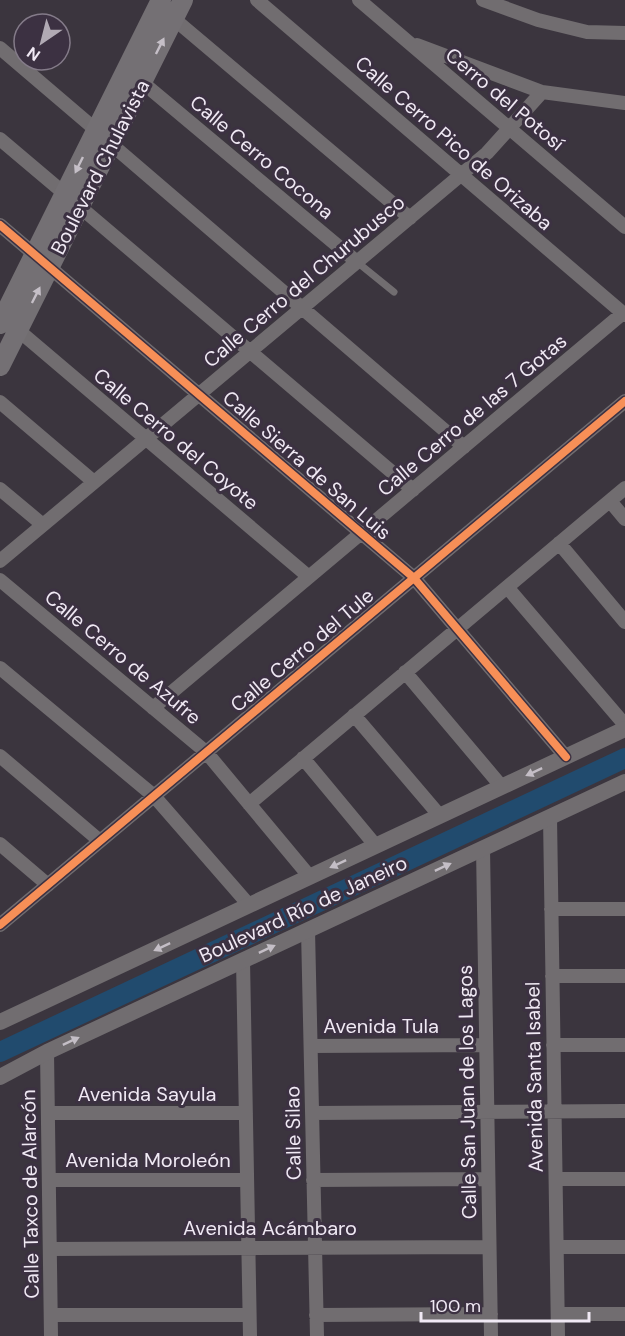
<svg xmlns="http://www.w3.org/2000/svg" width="625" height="1336" font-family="'DM Sans',sans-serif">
  <rect width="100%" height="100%" fill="#3b353e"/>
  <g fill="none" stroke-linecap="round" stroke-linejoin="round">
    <path stroke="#214b6e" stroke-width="20" d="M 0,1052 L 625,758"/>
    <path stroke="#716d70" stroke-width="7" d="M 357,262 L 394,292"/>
    <path stroke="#716d70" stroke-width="14" d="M 257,0 L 625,315
      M 359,0 L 625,227
      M 483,0 L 538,20 L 587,32 L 625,33
      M 167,13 L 410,218
      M 417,45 L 542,92 L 625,103
      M 0,48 L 96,130
      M 142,82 L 357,262
      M 0,139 L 65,194
      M 111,144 L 464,447
      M 80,207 L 413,490
      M 0,225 L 414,578 L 566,757
      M 18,330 L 309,577
      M 0,402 L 94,482
      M 0,489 L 43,525
      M 610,501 L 625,519
      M 559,543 L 625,622
      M 0,561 L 487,153 L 542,92
      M 0,580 L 206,752 L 310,877
      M 507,587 L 625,725
      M 0,668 L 154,796 L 249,905
      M 405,672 L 502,787
      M 153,708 L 623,313
      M 354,715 L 440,816
      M 0,756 L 100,841
      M 303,758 L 376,846
      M 249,804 L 625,488
      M 550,817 L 558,1336
      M 0,844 L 48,885
      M 483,848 L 491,1336
      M 551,909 L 625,909
      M 0,925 L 625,401
      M 308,930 L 317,1336
      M 243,960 L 250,1336
      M 552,976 L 625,976
      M 553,1045 L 625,1045
      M 311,1046 L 486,1045
      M 47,1052 L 51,1336
      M 48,1113 L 246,1113
      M 312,1113 L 625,1111
      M 556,1179 L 625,1179
      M 49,1180 L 247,1180
      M 313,1180 L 488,1179
      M 557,1247 L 625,1247
      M 50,1249 L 489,1247
      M 558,1314 L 625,1314
      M 51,1315 L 249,1315
      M 316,1315 L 491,1314"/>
    <path stroke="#716d70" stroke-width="16" d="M 0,1022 L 625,729
      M 0,1077 L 47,1052 L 625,782"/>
    <path stroke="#747074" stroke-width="20" d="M 0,324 L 161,0
      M 0,366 L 183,0"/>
    <g stroke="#3c3142" stroke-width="11">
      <path id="cycleway" d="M 0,225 L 414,578 L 566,757
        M 0,925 L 625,401"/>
    </g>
    <use href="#cycleway" stroke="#f78f57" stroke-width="8"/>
  </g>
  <defs><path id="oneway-solid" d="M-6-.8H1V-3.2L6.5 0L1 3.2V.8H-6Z" transform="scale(1.5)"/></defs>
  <g fill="#c5bfc7">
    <use href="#oneway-solid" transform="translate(160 46) rotate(-63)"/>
    <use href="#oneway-solid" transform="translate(79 165) rotate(116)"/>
    <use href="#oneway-solid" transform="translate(36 295) rotate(-63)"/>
  </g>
  <g fill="#c4bec6">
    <use href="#oneway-solid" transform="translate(534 772) rotate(155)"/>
    <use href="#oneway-solid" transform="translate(338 864) rotate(155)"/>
    <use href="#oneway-solid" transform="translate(443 867) rotate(-25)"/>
    <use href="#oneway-solid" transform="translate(162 947) rotate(155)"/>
    <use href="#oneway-solid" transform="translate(267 949) rotate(-25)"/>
    <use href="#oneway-solid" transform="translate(71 1041) rotate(-25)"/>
  </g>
  <g text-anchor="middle" stroke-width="6" stroke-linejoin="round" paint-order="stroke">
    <g font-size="20" fill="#f0e9f4" stroke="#3c3142">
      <text transform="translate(505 99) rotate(40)" y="7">Cerro del Potosí</text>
      <text transform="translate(454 143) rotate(41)" y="7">Calle Cerro Pico de Orizaba</text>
      <text transform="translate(262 157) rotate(40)" y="7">Calle Cerro Cocona</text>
      <text transform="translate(100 167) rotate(-63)" y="7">Boulevard Chulavista</text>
      <text transform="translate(304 281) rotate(-40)" y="7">Calle Cerro del Churubusco</text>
      <text transform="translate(472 415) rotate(-40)" y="7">Calle Cerro de las 7 Gotas</text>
      <text transform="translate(176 439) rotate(40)" y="7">Calle Cerro del Coyote</text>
      <text transform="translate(307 465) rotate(41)" y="7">Calle Sierra de San Luis</text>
      <text transform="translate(302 650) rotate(-40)" y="7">Calle Cerro del Tule</text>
      <text transform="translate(123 657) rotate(40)" y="7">Calle Cerro de Azufre</text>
      <text transform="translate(303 909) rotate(-25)" y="7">Boulevard Río de Janeiro</text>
      <text x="381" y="1033">Avenida Tula</text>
      <text transform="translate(534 1077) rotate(-91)" y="7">Avenida Santa Isabel</text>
      <text transform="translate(467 1092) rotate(-91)" y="7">Calle San Juan de los Lagos</text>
      <text x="147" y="1101">Avenida Sayula</text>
      <text transform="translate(293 1133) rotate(-91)" y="7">Calle Silao</text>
      <text x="148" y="1167">Avenida Moroleón</text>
      <text transform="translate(30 1194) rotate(-91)" y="7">Calle Taxco de Alarcón</text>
      <text x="270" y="1235">Avenida Acámbaro</text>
    </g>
  </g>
  <g transform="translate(42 42) rotate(215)"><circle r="28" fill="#3c3142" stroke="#847b89" stroke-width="1.5"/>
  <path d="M0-4.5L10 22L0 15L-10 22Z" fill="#b1aab4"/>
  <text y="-9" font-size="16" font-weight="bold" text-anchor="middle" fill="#f0e9f4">N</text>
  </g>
  <path d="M421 1312v9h168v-9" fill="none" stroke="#f0e9f4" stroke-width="3"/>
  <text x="430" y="1312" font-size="18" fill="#f0e9f4" stroke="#3c3142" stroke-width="4.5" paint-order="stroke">100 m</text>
</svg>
